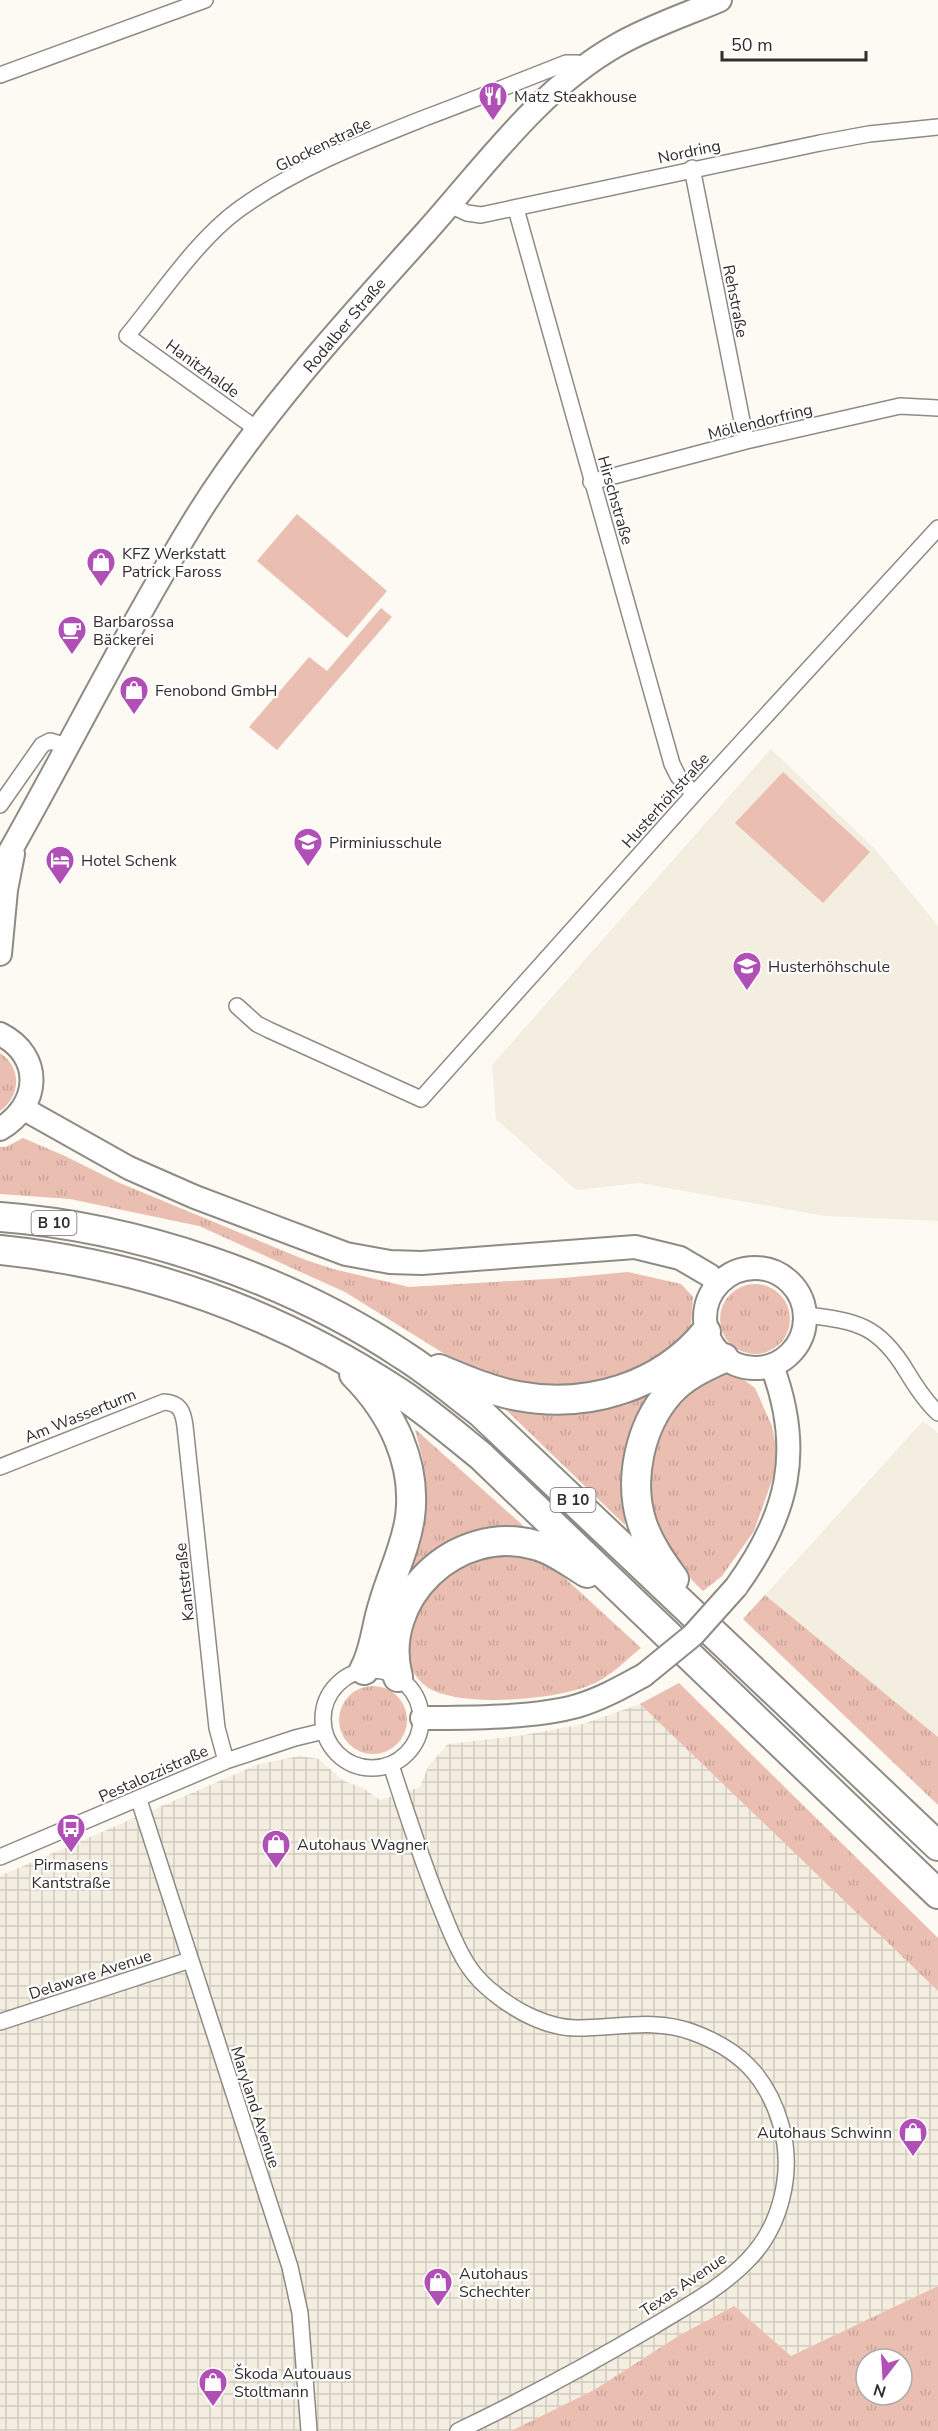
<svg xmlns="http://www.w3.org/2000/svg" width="938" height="2431" font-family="'Nunito Sans',sans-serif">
  <defs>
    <pattern id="industrial-grid" width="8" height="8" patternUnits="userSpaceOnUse" patternTransform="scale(1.5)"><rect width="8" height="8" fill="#f4eee0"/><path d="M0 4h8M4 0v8" fill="none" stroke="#d2ccc0"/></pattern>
    <pattern id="grass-tufts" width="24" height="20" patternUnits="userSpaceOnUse" patternTransform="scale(1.5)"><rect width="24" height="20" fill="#eabeb0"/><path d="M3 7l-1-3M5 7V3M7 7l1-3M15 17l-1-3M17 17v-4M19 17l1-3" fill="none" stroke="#c9a498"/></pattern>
  </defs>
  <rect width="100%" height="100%" fill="#fdfaf3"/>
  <path fill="#f4eee0" d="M 771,749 L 875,849 L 938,926 L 938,1221 L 825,1216 L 639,1183 L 576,1190 L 496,1119 L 492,1065 Z
    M 923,1421 L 938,1433 L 938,1737 L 765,1595 Z"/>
  <path fill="url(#industrial-grid)" d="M 640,1704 L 938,1991 L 938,2286 L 791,2356 L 734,2306 L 680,2335 L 594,2390 L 511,2431 L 0,2431 L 0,1876 L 259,1764 L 300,1756 L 319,1759 L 342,1780 L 363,1788 L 380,1800 L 420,1787 L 428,1767 L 448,1744 L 524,1735 L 583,1724 Z"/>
  <path fill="url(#grass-tufts)" fill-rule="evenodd" d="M 0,1053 C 22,1067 21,1096 0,1111 Z
    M 23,1138 L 65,1156 L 115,1181 L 303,1259 L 333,1269 L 409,1287 L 563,1278 L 628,1272 L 681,1284 L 693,1297 L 691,1327 L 674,1353 L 604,1385 L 520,1387 L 477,1374 L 345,1292 L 199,1226 L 70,1199 L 0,1194 L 0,1147 L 6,1147 Z
    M720 1319a35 35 0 1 1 70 0a35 35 0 1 1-70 0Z
    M 736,1374 L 755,1388 L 772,1426 L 777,1453 L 774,1475 L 754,1531 L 722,1576 L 703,1591 C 681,1570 657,1542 650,1511 C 641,1468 659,1414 693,1386 C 697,1383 703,1376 708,1375 C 716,1372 727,1374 736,1374 Z
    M 665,1381 L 637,1416 L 625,1454 L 625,1525 L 503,1407 L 548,1415 L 627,1405 Z
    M 415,1429 L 528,1530 L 452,1541 L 431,1553 L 397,1596 C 412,1554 429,1515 424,1470 C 423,1456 418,1442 415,1429 Z
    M 495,1556 L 527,1557 L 554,1568 L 641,1648 C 627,1659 613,1674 597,1682 C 564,1700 459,1709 427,1687 C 389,1660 414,1604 441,1579 C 456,1566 477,1561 495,1556 Z
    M 765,1595 L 938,1737 L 938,1805 L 743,1619 Z
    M 679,1683 L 938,1938 L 938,1991 L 640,1704 Z
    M339 1720a34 34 0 1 1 68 0a34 34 0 1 1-68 0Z
    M 938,2286 L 938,2431 L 511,2431 L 594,2390 L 680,2335 L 734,2306 L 791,2356 ZM 866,2359 L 902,2359 L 902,2395 L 866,2395 Z"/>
  <path fill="#eabeb0" d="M 297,514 L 387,591 L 347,638 L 257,561 Z
    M 381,608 L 392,617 L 277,750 L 249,727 L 309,657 L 327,671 Z
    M 783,772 L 870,852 L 823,903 L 735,823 Z"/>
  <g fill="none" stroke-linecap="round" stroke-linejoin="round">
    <g stroke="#8e8b85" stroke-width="18">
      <path id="street" d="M 0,75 L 205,0
        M 692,168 L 746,441
        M 450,205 L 467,213 L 481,215 L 820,143 L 869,134 L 938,127
        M 516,209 L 672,764 L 678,776 L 694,794
        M 258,430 L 127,336 C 160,296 197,240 238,210 C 293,170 359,144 422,119 C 470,101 518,82 566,63 L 577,63 L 585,67
        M 591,482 L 746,441 L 900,406 L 938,408
        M 0,805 L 42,745 L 50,741 L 67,746
        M 237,1006 L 257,1024 L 269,1030 L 421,1099 L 694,794 L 938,528
        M 806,1315 C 857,1321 879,1325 907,1372 C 916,1387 925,1401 938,1413
        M 0,1467 L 164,1402 C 180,1403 183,1411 185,1426 L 217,1728 L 226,1761
        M323 1719a49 49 0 1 1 98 0a49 49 0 1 1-98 0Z
        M 391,1765 C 407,1814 423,1865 443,1913 C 450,1931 458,1951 469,1967 C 475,1976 486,1987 495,1994 C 517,2012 550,2029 579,2028 C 617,2028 655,2018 692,2032 C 739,2049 767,2076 781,2125 C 794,2171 782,2226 747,2261 C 721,2288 685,2307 654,2326 C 590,2364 525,2399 458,2431
        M 139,1800 L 290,2267 L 300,2313 L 309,2431
        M 0,1857 L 226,1761 L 295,1738 L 324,1731
        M 0,2022 L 190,1960"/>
    </g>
    <g stroke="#8e8b85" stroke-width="26">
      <path id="secondary" d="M 0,869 C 67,752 126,631 197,516 C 260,415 346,321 426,232 C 485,166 540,88 619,44 C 651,26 687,14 720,0
        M 0,954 L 6,890 L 13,854
        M 0,1034 C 44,1056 40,1106 0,1129
        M 24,1109 L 129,1168 L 195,1197 L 346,1254 L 390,1262 L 422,1263 L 635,1247 L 680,1258 L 709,1275 L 718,1283
        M705 1318a50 50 0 1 1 100 0a50 50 0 1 1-100 0Z
        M 736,1587 C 788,1515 804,1451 772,1366
        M 422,1718 C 467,1718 535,1718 577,1706 C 601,1699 622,1687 644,1675"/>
    </g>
    <g stroke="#8e8b85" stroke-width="32">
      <path id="highway" d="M 0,1217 C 137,1227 289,1279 403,1355 C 430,1372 455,1393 480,1412 L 938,1846
        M 0,1250 C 145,1265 276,1312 398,1392 C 427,1411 454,1434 481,1456 L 938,1894
        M 439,1369 C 465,1380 491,1391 518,1396 C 587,1409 661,1387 706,1332
        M 354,1374 C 392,1412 417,1463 410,1517 C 406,1547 391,1576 383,1605 C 376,1626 375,1651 364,1670
        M 674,1579 C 661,1561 649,1544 642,1523 C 628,1480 640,1426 669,1393 C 684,1376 704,1367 724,1358
        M 398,1677 C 377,1599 456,1523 535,1545 C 554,1550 571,1563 587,1573"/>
    </g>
    <use href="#street" stroke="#fff" stroke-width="15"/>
    <use href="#secondary" stroke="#fff" stroke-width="22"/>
    <use href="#highway" stroke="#fff" stroke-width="28"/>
    <g stroke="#8e8b85" stroke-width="26" stroke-linecap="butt">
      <path id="secondary-bridge" d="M 644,1675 L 693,1635 L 736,1587"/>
    </g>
    <use href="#secondary-bridge" stroke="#fff" stroke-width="22"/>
  </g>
  <defs>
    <g id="restaurant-pin" transform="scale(1.5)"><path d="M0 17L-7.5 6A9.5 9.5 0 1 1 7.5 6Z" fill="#b04fb6" stroke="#fff"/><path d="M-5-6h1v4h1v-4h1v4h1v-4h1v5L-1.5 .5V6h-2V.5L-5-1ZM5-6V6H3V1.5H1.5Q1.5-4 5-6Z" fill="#fff"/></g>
    <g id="shop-pin" transform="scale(1.5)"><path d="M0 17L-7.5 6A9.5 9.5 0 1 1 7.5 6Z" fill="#b04fb6" stroke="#fff"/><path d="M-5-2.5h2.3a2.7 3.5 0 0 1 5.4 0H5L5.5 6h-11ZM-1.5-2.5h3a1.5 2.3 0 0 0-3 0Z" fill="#fff"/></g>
    <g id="cafe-pin" transform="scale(1.5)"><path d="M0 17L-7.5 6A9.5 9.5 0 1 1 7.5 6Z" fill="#b04fb6" stroke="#fff"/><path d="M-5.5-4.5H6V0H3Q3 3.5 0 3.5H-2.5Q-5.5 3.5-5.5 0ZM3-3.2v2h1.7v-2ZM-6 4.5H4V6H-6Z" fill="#fff"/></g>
    <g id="school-pin" transform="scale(1.5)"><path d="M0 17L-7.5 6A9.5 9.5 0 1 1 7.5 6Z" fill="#b04fb6" stroke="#fff"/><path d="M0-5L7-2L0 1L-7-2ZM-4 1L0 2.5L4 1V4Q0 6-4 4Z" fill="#fff"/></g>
    <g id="hotel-pin" transform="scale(1.5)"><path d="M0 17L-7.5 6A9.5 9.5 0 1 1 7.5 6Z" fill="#b04fb6" stroke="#fff"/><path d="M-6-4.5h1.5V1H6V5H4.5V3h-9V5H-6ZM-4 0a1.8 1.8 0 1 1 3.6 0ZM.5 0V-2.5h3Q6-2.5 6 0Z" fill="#fff"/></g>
    <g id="bus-pin" transform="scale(1.5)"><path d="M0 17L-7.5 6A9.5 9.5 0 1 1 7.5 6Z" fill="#b04fb6" stroke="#fff"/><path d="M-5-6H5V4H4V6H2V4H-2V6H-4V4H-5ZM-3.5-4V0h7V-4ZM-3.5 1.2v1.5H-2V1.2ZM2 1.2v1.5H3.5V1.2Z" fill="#fff"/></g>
  </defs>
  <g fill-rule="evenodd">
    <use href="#restaurant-pin" x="493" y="96"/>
    <use href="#shop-pin" x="101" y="562"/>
    <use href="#cafe-pin" x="72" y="630"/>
    <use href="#shop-pin" x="134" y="690"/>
    <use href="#school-pin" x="308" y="842"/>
    <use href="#hotel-pin" x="60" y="860"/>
    <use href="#school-pin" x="747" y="966"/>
    <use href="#bus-pin" x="71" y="1828"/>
    <use href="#shop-pin" x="276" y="1844"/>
    <use href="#shop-pin" x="913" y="2132"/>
    <use href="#shop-pin" x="438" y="2282"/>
    <use href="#shop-pin" x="213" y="2382"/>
  </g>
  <g text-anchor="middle" stroke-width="4.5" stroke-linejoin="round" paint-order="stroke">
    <g fill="#fff" stroke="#6e6d6b" stroke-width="1.5">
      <rect x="31.5" y="1211" width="45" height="24" rx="4.5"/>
      <rect x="550.5" y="1488" width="45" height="24" rx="4.5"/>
    </g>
    <g font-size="15" font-weight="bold" fill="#302e2c">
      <text x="54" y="1228">B 10</text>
      <text x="573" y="1505">B 10</text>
    </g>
    <g font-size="16" fill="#302e2c" stroke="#fff" text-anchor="start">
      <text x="514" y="102">Matz Steakhouse</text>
      <text x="122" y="559">KFZ Werkstatt<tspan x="122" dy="18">Patrick Faross</tspan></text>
      <text x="93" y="627">Barbarossa<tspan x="93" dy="18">Bäckerei</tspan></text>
      <text x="155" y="696">Fenobond GmbH</text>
      <text x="329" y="848">Pirminiusschule</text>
      <text x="81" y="866">Hotel Schenk</text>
      <text x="768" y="972">Husterhöhschule</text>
      <text x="297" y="1850">Autohaus Wagner</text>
      <text x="71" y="1870" text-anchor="middle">Pirmasens<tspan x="71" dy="18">Kantstraße</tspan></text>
      <text x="892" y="2138" text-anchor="end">Autohaus Schwinn</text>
      <text x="459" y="2279">Autohaus<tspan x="459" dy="18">Schechter</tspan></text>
      <text x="234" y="2379">Škoda Autouaus<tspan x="234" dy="18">Stoltmann</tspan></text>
    </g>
    <g font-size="16" fill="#302e2c" stroke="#fff">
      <text transform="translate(323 144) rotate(-26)" y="6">Glockenstraße</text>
      <text transform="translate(689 151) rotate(-12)" y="6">Nordring</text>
      <text transform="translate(736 301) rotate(79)" y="6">Rehstraße</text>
      <text transform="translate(344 325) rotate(-50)" y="6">Rodalber Straße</text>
      <text transform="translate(203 368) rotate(36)" y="6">Hanitzhalde</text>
      <text transform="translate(760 421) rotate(-14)" y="6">Möllendorfring</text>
      <text transform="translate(616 500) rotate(74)" y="6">Hirschstraße</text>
      <text transform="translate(665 800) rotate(-48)" y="6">Husterhöhstraße</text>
      <text transform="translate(80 1415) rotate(-22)" y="6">Am Wasserturm</text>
      <text transform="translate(184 1582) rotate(-96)" y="6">Kantstraße</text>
      <text transform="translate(153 1773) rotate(-24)" y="6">Pestalozzistraße</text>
      <text transform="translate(90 1974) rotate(-18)" y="6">Delaware Avenue</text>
      <text transform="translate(256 2107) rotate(72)" y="6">Maryland Avenue</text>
      <text transform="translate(683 2284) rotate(-34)" y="6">Texas Avenue</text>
    </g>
  </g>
  <g transform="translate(884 2377) rotate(197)"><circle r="28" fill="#ffffff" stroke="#acabab" stroke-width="1.5"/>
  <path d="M0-4.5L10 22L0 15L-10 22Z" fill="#b04fb6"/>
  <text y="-9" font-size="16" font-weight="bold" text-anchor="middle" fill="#302e2c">N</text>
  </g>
  <path d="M722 51v9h144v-9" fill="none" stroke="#302e2c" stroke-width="3"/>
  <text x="731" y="51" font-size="18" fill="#302e2c" stroke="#ffffff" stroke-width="4.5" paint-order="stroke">50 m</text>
</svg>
